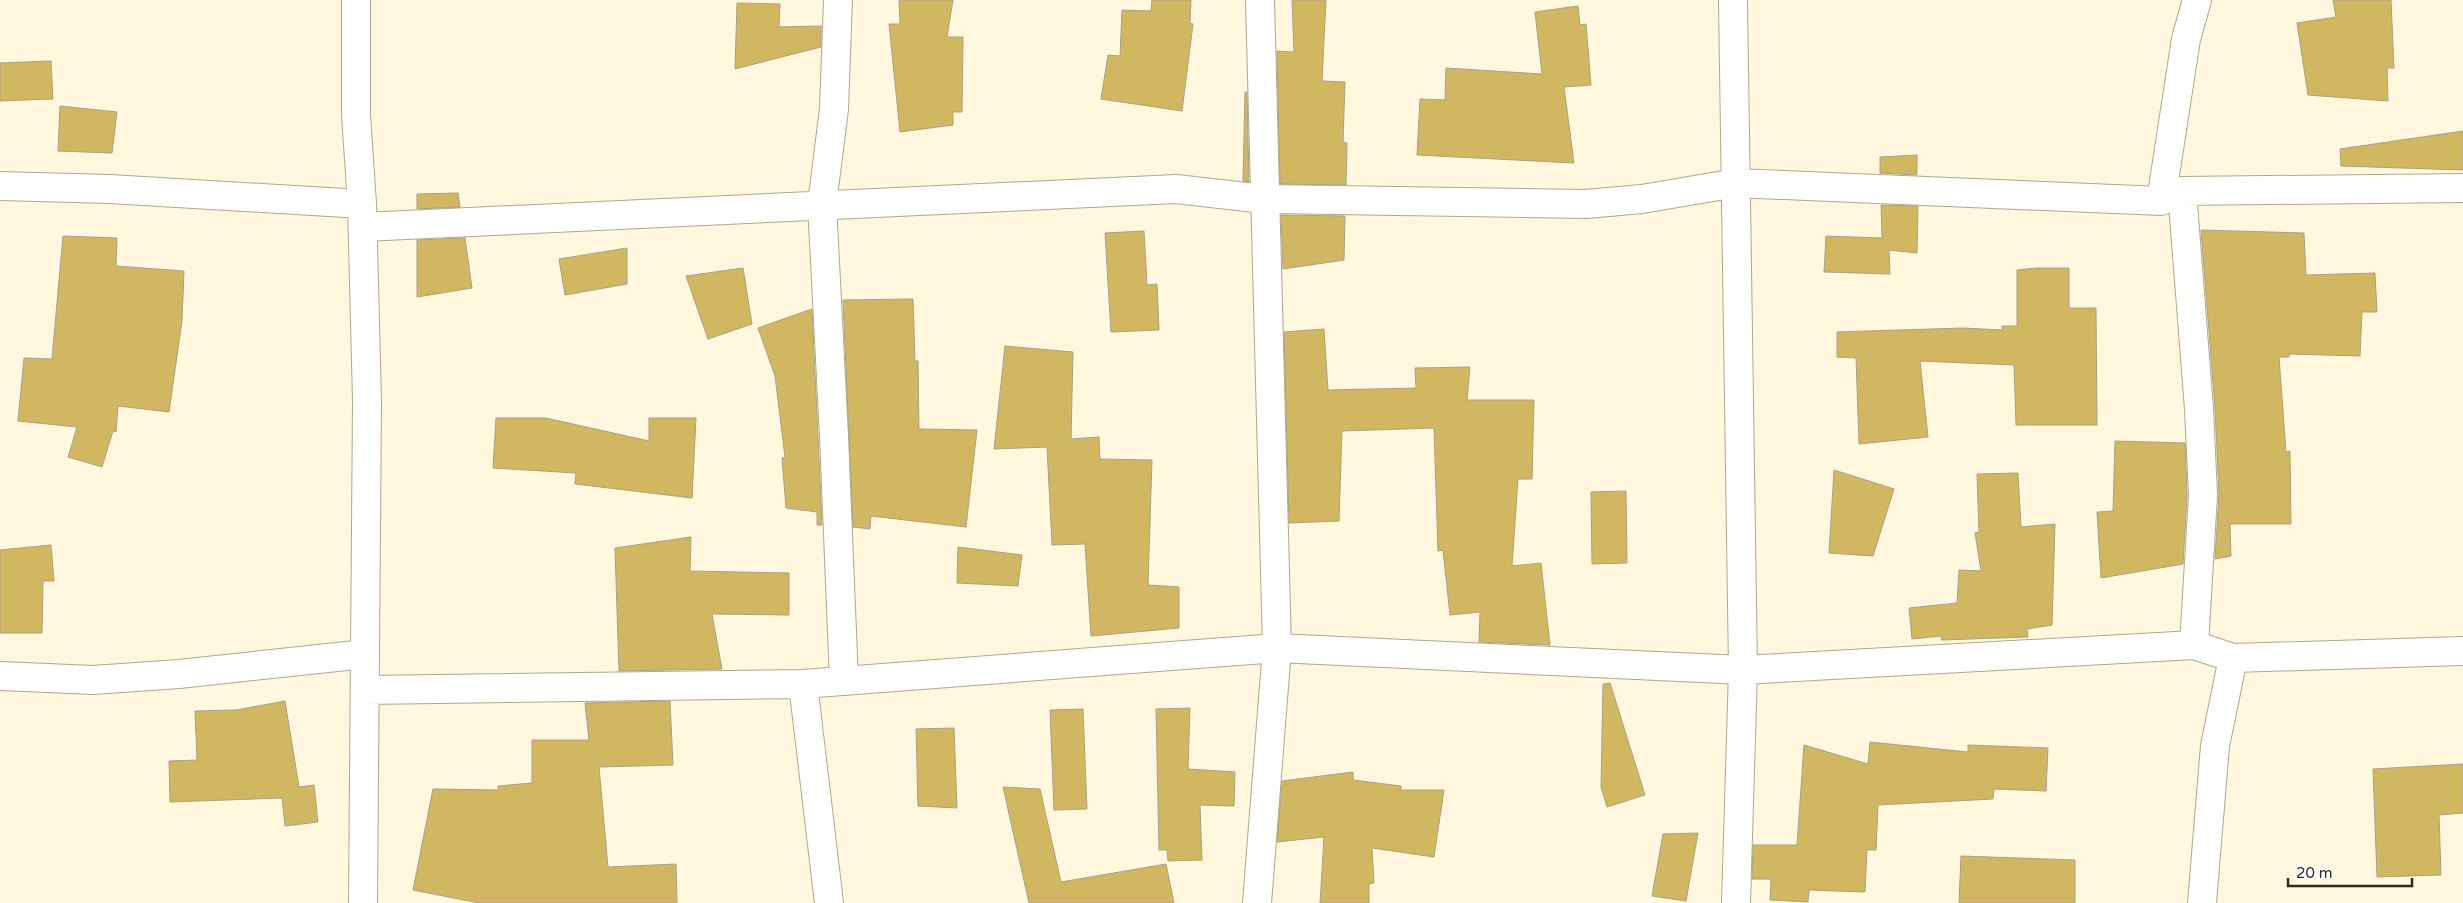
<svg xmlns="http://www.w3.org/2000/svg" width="2463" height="903" font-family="'Varela Round',sans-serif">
  <rect width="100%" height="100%" fill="#fff7de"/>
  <path fill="#d2b761" stroke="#aaa185" d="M 899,0 L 953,0 L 947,37 L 963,37 L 962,112 L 953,112 L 953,125 L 900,132 L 889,24 L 900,24 Z
    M 1152,0 L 1191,0 L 1190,23 L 1193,24 L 1182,111 L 1101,99 L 1108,55 L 1120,56 L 1122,10 L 1151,11 Z
    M 1292,0 L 1326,0 L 1322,81 L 1345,82 L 1343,142 L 1347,143 L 1346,185 L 1280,184 L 1277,51 L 1294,52 Z
    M 2333,0 L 2391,0 L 2394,68 L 2387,68 L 2388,101 L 2308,95 L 2297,23 L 2336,17 Z
    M 737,3 L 780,4 L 779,27 L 821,26 L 821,47 L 735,69 Z
    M 1578,6 L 1580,25 L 1586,24 L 1591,85 L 1564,87 L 1574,163 L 1417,155 L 1420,99 L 1445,100 L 1446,68 L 1542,74 L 1535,12 Z
    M 51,61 L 53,99 L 0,101 L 0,63 Z
    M 1245,92 L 1247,92 L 1249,182 L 1243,181 Z
    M 60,106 L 117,112 L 112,153 L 58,151 Z
    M 2463,131 L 2463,170 L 2341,166 L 2340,149 Z
    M 1917,155 L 1917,175 L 1880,173 L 1880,157 Z
    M 458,193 L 460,207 L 417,209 L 417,194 Z
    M 1881,205 L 1918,206 L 1917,253 L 1889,250 L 1890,274 L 1824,272 L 1826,236 L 1882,238 Z
    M 1281,215 L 1345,216 L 1344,260 L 1283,269 Z
    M 2201,230 L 2304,233 L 2306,275 L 2375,273 L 2377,312 L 2362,312 L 2360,356 L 2289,354 L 2289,357 L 2279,357 L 2286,452 L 2290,451 L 2291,524 L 2230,524 L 2231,556 L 2215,559 L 2219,494 L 2215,408 Z
    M 1144,231 L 1147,285 L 1157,284 L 1159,330 L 1111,332 L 1105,233 Z
    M 63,236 L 117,238 L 116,266 L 184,271 L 182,321 L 169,412 L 118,406 L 116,432 L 113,431 L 102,467 L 68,457 L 77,427 L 18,421 L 24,358 L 52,359 Z
    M 465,238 L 472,288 L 417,297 L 417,240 Z
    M 627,248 L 627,284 L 565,295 L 559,259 Z
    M 743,268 L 752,324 L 708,339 L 686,276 Z
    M 2036,268 L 2069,268 L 2069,308 L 2096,308 L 2097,425 L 2016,425 L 2014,365 L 1920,361 L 1928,437 L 1859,444 L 1856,358 L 1837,357 L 1837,332 L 1963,328 L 2002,330 L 2002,326 L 2017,326 L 2017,270 Z
    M 913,299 L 915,361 L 918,361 L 919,429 L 977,430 L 966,527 L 871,516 L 870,529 L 853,527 L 843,300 Z
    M 812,309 L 818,437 L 822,525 L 817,525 L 817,512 L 786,508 L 782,458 L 785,457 L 775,376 L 758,328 Z
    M 1324,329 L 1328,390 L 1416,388 L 1415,368 L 1470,367 L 1467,400 L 1534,400 L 1532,479 L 1518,479 L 1512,566 L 1541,563 L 1550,645 L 1479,642 L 1480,612 L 1450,615 L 1443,550 L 1438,551 L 1434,428 L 1342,431 L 1339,521 L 1289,523 L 1284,332 Z
    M 1005,346 L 1073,352 L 1071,439 L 1099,437 L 1100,459 L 1152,460 L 1148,585 L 1179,587 L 1179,628 L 1091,636 L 1085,544 L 1052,545 L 1047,447 L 994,449 Z
    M 496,418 L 546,418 L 649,441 L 649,418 L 696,418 L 692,498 L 575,484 L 576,473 L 493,468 Z
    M 2115,441 L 2185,443 L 2187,495 L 2183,564 L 2101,578 L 2097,512 L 2113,511 Z
    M 1834,470 L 1894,489 L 1873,556 L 1829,553 Z
    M 2018,473 L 2021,527 L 2055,524 L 2052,625 L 2027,629 L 2028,637 L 1942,640 L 1941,636 L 1912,639 L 1909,608 L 1957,603 L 1959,570 L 1981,571 L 1975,533 L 1979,532 L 1977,474 Z
    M 1626,491 L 1627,563 L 1592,564 L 1591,492 Z
    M 691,537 L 690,571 L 789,573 L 789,615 L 712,614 L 722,669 L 619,671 L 615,548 Z
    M 51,545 L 54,581 L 43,581 L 42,633 L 0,633 L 0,550 Z
    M 958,547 L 1022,555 L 1018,586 L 957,583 Z
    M 1610,683 L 1645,795 L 1607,807 L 1601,787 L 1603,684 Z
    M 285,701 L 299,787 L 314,785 L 318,822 L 285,826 L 282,798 L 170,802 L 169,761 L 197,760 L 195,711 L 236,710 Z
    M 670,701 L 673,765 L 599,767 L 608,867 L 676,864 L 677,903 L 479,903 L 413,890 L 433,789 L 498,790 L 498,786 L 532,783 L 532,740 L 589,740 L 585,703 Z
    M 1190,708 L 1188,769 L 1235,772 L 1234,806 L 1200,805 L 1202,860 L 1168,861 L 1167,850 L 1159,850 L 1156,709 Z
    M 1083,709 L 1087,809 L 1054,810 L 1050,710 Z
    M 954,728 L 957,808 L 918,806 L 916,729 Z
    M 1870,742 L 1968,752 L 1968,745 L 2048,748 L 2046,791 L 1994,789 L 1993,799 L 1878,805 L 1876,850 L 1867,850 L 1865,892 L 1809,890 L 1808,902 L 1770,900 L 1771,879 L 1752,879 L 1753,845 L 1797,845 L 1804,745 L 1868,764 Z
    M 2463,764 L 2463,813 L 2439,815 L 2441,875 L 2377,877 L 2373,769 Z
    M 1353,772 L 1353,780 L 1401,786 L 1401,790 L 1444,790 L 1434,857 L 1372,848 L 1374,883 L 1369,884 L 1369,903 L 1320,903 L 1324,837 L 1277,842 L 1282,781 Z
    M 1003,787 L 1040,789 L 1061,882 L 1166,864 L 1174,903 L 1029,903 Z
    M 1698,833 L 1686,901 L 1652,896 L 1663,834 Z
    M 1961,856 L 2075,860 L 2075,903 L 1959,903 Z"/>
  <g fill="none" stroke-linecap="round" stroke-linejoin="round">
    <g stroke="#b1a88b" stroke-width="30">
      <path id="minor" d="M 356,0 L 356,115 L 362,204 L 367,401 L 363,903
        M 838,0 L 834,109 L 822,204 L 834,436 L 844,681
        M 1733,0 L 1743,670 L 1736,903
        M 0,186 L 110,189 L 362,204
        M 2182,191 L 2199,409 L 2203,495 L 2194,645
        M 2161,201 L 2186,39 L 2197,0
        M 363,227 L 1176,189 L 1264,199 L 1586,204 L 1642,199 L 1736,183 L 2161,201 L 2182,191 L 2463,188
        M 0,676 L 93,680 L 179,674 L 365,654
        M 803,684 L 829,903
        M 365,690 L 803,684 L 1277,648 L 1743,670 L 2194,645 L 2233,658 L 2463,651
        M 1257,903 L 1277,648 L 1260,0
        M 2202,903 L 2215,746 L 2233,658"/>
    </g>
    <use href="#minor" stroke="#fff" stroke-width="28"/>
  </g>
  <path d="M2288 878v8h124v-8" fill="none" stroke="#2e2a1f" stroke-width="2.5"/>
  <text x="2296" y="878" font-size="15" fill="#2e2a1f" stroke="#ffffff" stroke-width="4" paint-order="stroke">20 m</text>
</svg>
